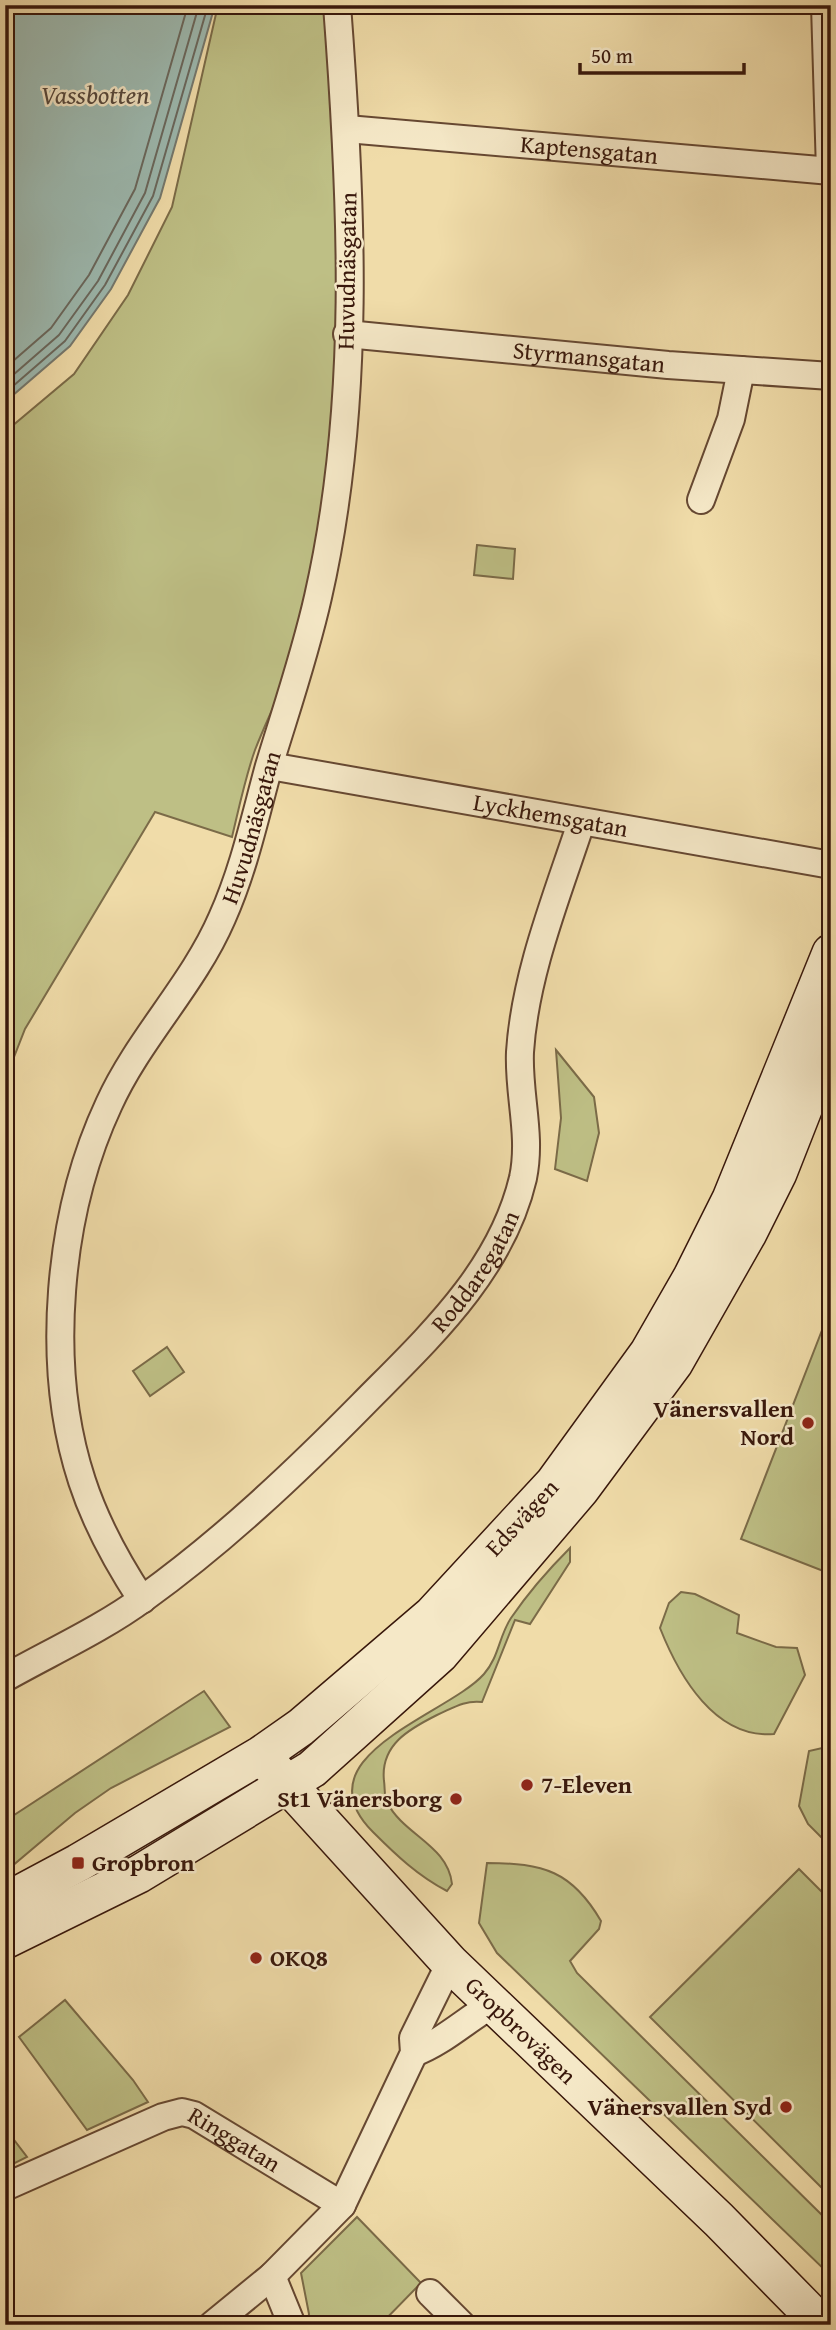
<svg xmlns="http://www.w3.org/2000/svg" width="836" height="2330" font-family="'Gentium Book Plus',serif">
  <rect width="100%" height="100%" fill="#f0dca9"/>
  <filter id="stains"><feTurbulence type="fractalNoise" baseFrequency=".00286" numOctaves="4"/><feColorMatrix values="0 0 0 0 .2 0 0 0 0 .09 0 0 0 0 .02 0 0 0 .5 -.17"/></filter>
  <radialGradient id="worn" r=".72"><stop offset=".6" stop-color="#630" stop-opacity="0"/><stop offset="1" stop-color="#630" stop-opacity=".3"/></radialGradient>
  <path fill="#bebf85" stroke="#7b6b48" stroke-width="2" d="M 218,5 L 326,5 C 342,217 353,440 296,647 C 287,682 268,716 255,750 C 245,778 239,808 232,837 L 155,812 L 25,1029 L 5,1080 L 5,432 L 74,374 L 128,295 L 172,207 Z
    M 477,545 L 515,549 L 513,579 L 474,575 Z
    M 556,1050 L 594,1097 L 599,1133 L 587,1181 L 555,1169 L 561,1118 Z
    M 831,1307 L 831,1574 L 741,1539 Z
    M 167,1347 L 184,1372 L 150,1396 L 133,1371 Z
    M 570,1548 L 570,1562 L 530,1624 L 515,1620 L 482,1702 C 464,1700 453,1708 437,1715 C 409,1729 380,1745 384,1781 C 385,1787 384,1797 387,1802 C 403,1835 448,1845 452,1884 L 447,1891 C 418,1876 396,1855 373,1832 C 297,1756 448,1715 484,1674 C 499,1657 499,1636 511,1618 C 528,1593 549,1569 570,1548 Z
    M 681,1592 L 695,1594 L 739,1615 L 737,1633 L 776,1647 L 797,1648 L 805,1675 L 774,1734 C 715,1739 679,1676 660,1628 L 669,1603 Z
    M 204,1691 L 230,1727 L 111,1788 L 75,1813 L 5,1872 L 5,1821 Z
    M 831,1746 L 831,1847 L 808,1824 L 799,1806 L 809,1751 Z
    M 487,1863 C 543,1863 572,1871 601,1921 L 599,1929 L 570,1961 L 577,1973 L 831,2224 L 831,2276 L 497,1953 L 479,1923 Z
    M 799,1869 L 831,1901 L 831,2197 L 650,2017 Z
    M 65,2000 L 133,2080 L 148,2102 L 87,2130 L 19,2037 Z
    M 5,2128 L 27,2157 L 5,2168 Z
    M 357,2217 L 421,2283 L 380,2325 L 307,2325 L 309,2314 L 301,2273 Z"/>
  <path fill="#9dbab1" stroke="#75796f" stroke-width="2" d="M 5,5 L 215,5 L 160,198 L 111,289 L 70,346 L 5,402 Z"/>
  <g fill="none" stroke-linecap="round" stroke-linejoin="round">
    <path stroke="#6a685e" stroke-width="2" d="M 5,368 L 51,328 L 89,275 L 135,189 L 188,5
      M 5,382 L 59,335 L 98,281 L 145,193 L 199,5
      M 5,393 L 65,341 L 105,285 L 153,196 L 208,5"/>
    <g stroke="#664832" stroke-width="30">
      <g id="street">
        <path d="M 825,5 L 830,171"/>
        <path id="s1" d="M 347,129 L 831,171"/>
        <path id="s2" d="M 347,334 L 668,365 L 831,376"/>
        <path d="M 701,500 L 731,419 L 741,370"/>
        <path id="s3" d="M 270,766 L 831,865"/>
        <path id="s4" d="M 142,1600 C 117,1562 96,1524 82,1481 C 44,1365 58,1213 109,1104 C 139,1038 193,985 222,918 C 244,869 255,817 269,766 C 286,710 305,655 318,597 C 362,404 352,201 337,5"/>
        <path id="s5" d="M 5,1678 C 51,1652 102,1629 144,1598 C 223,1541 294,1474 363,1404 C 427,1339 501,1272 523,1178 C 532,1135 518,1094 520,1052 C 525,974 557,896 581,823"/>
        <path d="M 414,2053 C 443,2042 466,2020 493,2004"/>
        <path id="s6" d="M 5,2187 L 163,2117 L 182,2112 L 194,2115 L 342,2205"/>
        <path d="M 272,2276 L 292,2325"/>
        <path d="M 430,2293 L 462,2325"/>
        <path d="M 212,2325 L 272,2276 L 342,2205 L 414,2053 L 413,2038 L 450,1963"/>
      </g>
    </g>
    <g stroke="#38170b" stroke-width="40">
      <g id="secondary">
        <path id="s7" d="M 271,1766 L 450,1963 L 719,2220 L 822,2325"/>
        <path id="s8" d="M 5,1902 L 78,1863 L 261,1755 L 301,1727 L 432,1615 L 554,1483 L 649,1352 L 692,1277 L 731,1199 L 831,953"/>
        <path d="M 5,1940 L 139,1874 L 312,1769 L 440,1654 L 580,1490 L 674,1363 L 748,1233 L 778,1173 L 831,1038"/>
      </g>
    </g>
    <use href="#street" stroke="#f5e8c7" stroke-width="26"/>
    <use href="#secondary" stroke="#f5e8c7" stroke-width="37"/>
  </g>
  <g fill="#8f2418" stroke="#f5e8c7" stroke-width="2.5">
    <circle cx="808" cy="1423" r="7"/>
    <circle cx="527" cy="1785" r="7"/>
    <circle cx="456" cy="1799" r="7"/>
    <rect x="71" y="1856" width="14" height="14" rx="3.5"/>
    <circle cx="256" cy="1958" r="7"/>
    <circle cx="786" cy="2107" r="7"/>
  </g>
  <g text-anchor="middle" stroke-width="5" stroke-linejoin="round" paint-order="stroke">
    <g font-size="24" fill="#38170b" stroke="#f5e8c7">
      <text dy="8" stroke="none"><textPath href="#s1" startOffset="243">Kaptensgatan</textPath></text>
      <text transform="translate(347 271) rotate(-89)" y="8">Huvudnäsgatan</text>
      <text dy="8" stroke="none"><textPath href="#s2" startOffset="243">Styrmansgatan</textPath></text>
      <text dy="8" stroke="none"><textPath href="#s3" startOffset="285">Lyckhemsgatan</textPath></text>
      <text dy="8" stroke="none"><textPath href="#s4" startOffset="833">Huvudnäsgatan</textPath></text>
      <text dy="8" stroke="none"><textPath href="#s5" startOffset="628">Roddaregatan</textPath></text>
      <text dy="8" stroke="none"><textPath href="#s8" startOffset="649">Edsvägen</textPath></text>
      <text dy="8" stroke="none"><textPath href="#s7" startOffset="364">Gropbrovägen</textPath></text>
      <text dy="8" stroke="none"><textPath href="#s6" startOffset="252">Ringgatan</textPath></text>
    </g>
    <g font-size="24" font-weight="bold" fill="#38170b" stroke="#f5e8c7" text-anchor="end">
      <text x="794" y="1417">Vänersvallen<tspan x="794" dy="28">Nord</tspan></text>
      <text x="541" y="1793" text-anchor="start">7-Eleven</text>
      <text x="442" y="1807">St1 Vänersborg</text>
      <text x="92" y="1871" text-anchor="start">Gropbron</text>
      <text x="270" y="1966" text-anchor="start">OKQ8</text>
      <text x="772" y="2115">Vänersvallen Syd</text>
    </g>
    <g font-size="26" font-style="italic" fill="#56483d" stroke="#f5e8c7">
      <text x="95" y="104">Vassbotten</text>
    </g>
  </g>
  <rect width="836" height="2330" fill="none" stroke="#f0dca9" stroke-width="28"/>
  <rect x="7" y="7" width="822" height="2316" fill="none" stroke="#38170b" stroke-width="3.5"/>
  <rect x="14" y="14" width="808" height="2302" fill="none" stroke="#38170b" stroke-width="2"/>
  <path d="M580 63v10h164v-10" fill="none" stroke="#38170b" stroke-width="3.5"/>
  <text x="591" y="63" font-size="21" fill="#38170b" stroke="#f5e8c7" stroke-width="5" paint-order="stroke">50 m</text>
  <rect width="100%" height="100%" filter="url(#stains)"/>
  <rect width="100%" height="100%" fill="url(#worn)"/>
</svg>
